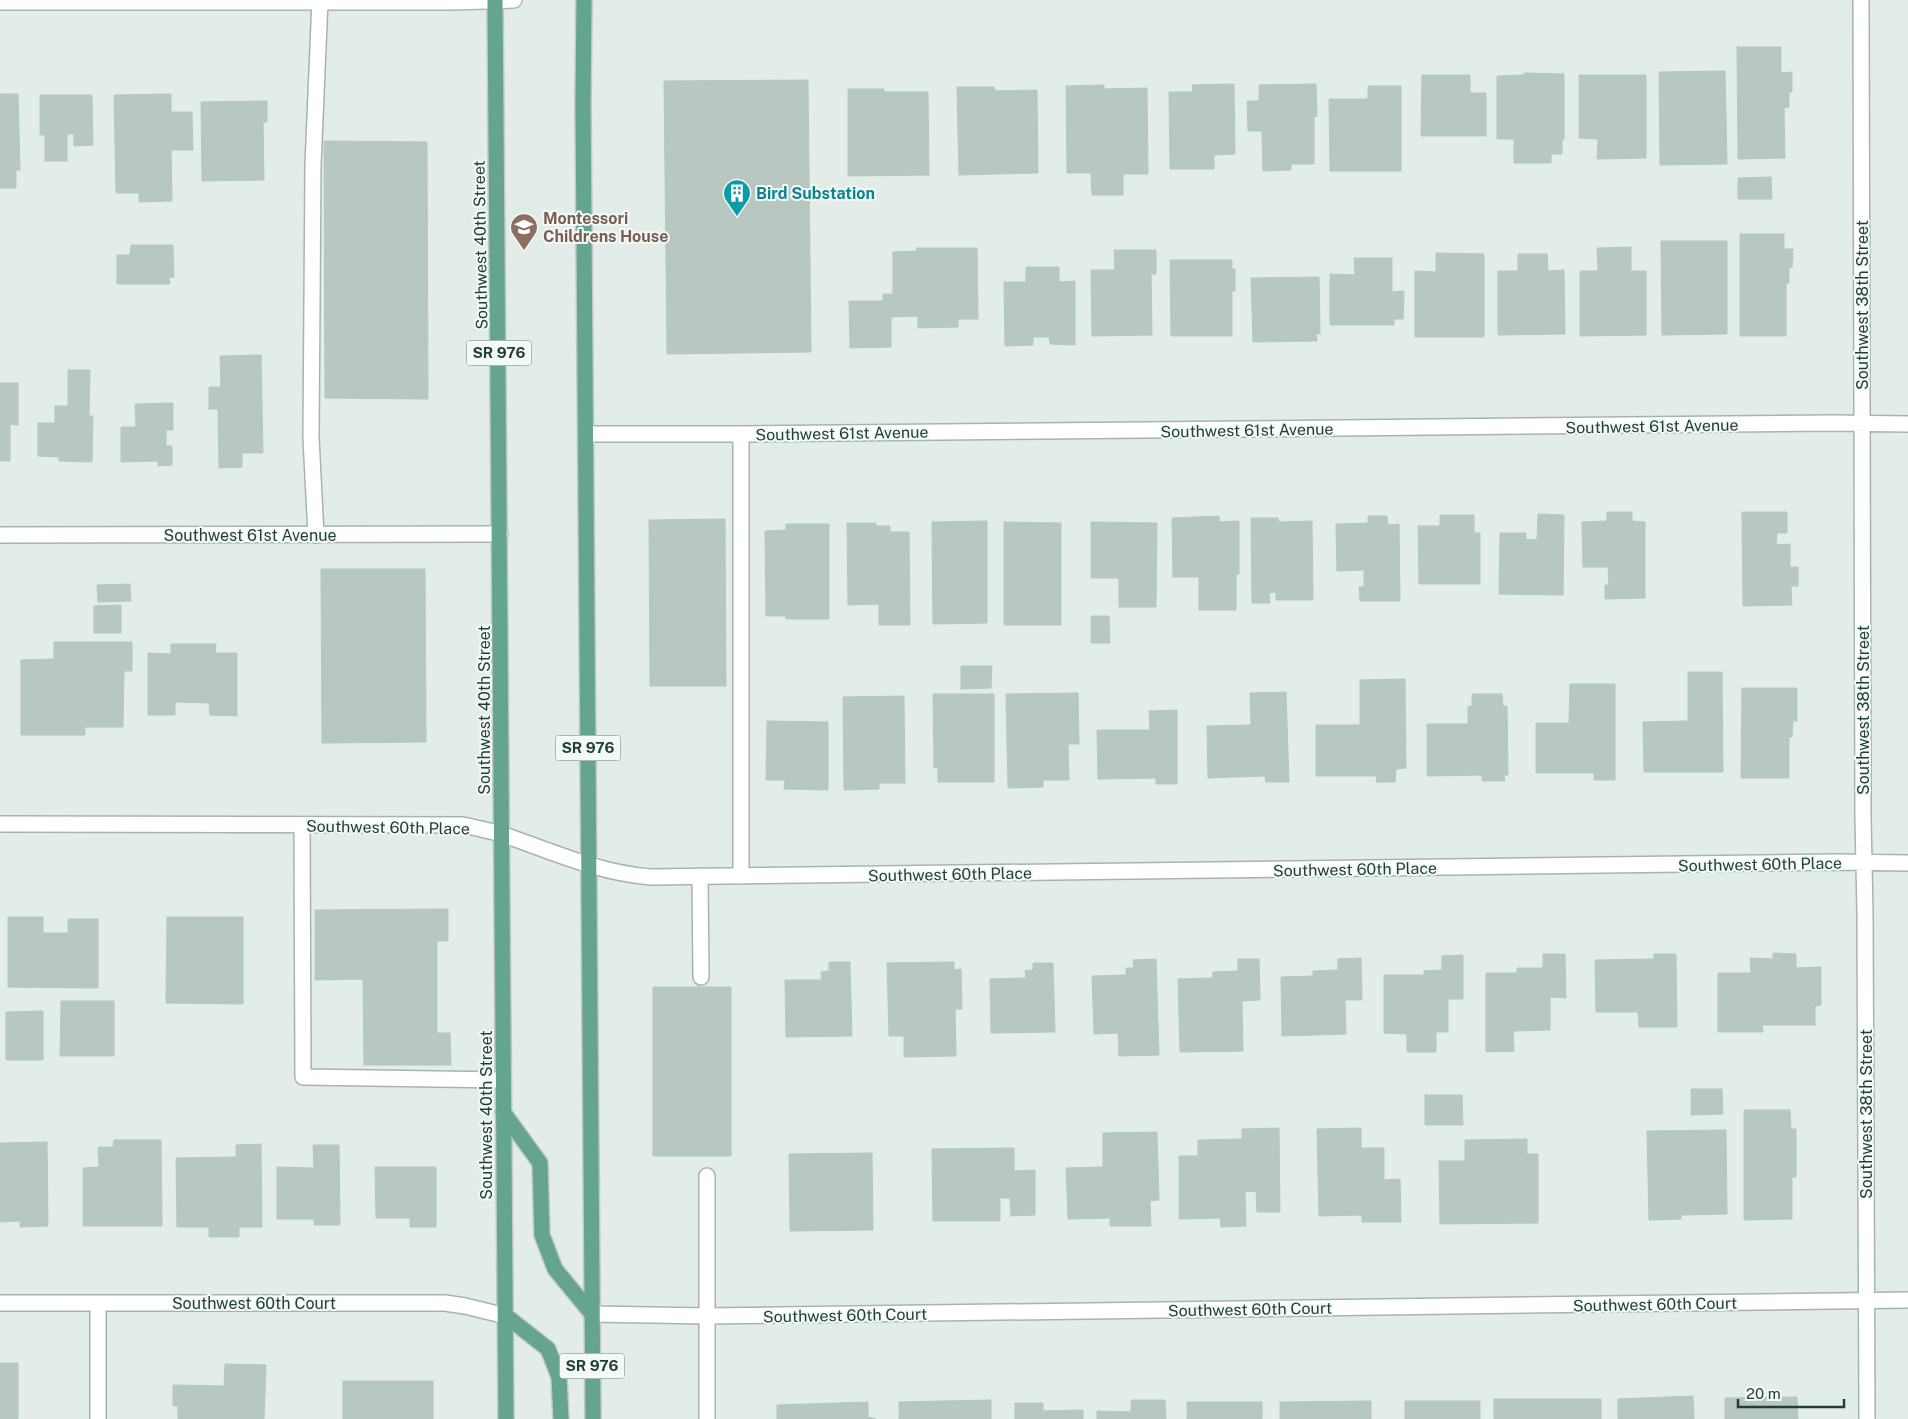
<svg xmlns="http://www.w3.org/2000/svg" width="1908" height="1419" font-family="'Public Sans',sans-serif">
  <rect width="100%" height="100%" fill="#e3ede7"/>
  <path fill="#b8c8c0" stroke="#b5c7be" d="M 1737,47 L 1781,47 L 1781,73 L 1792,72 L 1792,92 L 1789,92 L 1789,107 L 1784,108 L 1785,158 L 1738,159 Z
    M 1725,71 L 1727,164 L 1660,165 L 1659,72 Z
    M 1524,73 L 1564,74 L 1564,139 L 1562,139 L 1562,154 L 1551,154 L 1551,163 L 1514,163 L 1514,139 L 1497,139 L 1497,76 L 1524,75 Z
    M 1422,75 L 1470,75 L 1470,93 L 1486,93 L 1486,136 L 1421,136 Z
    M 1579,75 L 1646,75 L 1646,158 L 1597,159 L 1598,139 L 1579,138 Z
    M 808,80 L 811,352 L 667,354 L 664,81 Z
    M 1234,84 L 1235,154 L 1214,155 L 1214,169 L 1170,169 L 1169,92 L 1193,92 L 1192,85 Z
    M 1316,84 L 1317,116 L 1314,117 L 1314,164 L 1291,164 L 1291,170 L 1263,171 L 1262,131 L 1248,131 L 1247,101 L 1259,101 L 1259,85 Z
    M 1104,85 L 1104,89 L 1147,88 L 1148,174 L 1123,174 L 1123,195 L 1092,195 L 1091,173 L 1067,173 L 1066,86 Z
    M 1368,86 L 1401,86 L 1401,171 L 1330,171 L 1329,99 L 1368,99 Z
    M 957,87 L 994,87 L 995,91 L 1037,90 L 1038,173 L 959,175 Z
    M 848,89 L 884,89 L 884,92 L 928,92 L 929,175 L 848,176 Z
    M 0,94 L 18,94 L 20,170 L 16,170 L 16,188 L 0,188 Z
    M 171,94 L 171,112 L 192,112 L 193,150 L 171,150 L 172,201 L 139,202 L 139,193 L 116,193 L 114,95 Z
    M 40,95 L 92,95 L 93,145 L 74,146 L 74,134 L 67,134 L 67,161 L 45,161 L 45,135 L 40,135 Z
    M 267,101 L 267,122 L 263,122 L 264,180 L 202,181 L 201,102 Z
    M 324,141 L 427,142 L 428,399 L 325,398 Z
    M 1771,177 L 1772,199 L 1738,199 L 1738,178 Z
    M 1740,234 L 1784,234 L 1784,249 L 1793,249 L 1792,268 L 1789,267 L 1789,283 L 1786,283 L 1786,336 L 1740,336 Z
    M 1661,241 L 1727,241 L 1727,334 L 1662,335 Z
    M 131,245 L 173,245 L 174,277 L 169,278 L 170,284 L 117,284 L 117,255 L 130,255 Z
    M 1631,247 L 1631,271 L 1646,271 L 1646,335 L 1580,336 L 1580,271 L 1598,271 L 1597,248 Z
    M 916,248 L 977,248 L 978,319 L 958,319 L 958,327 L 918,328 L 918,316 L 891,317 L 891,347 L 850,348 L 849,301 L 883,301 L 883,294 L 893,294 L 893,252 L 917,251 Z
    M 1114,250 L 1156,250 L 1156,274 L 1151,274 L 1152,335 L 1092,336 L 1091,270 L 1115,270 Z
    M 1436,253 L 1484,254 L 1484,337 L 1415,337 L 1415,271 L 1436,272 Z
    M 1518,254 L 1547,254 L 1548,271 L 1564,270 L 1565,334 L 1498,335 L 1498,271 L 1518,271 Z
    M 1354,258 L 1392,258 L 1392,292 L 1404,291 L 1403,319 L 1394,319 L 1394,325 L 1330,325 L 1330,274 L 1355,275 Z
    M 1170,260 L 1232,260 L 1232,269 L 1235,269 L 1235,291 L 1232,291 L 1232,336 L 1171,336 Z
    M 1026,267 L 1059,267 L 1059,282 L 1075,281 L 1075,345 L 1050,344 L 1049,337 L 1033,337 L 1033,345 L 1005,346 L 1004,282 L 1026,282 Z
    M 1319,277 L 1320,334 L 1316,333 L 1317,341 L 1253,342 L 1251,278 Z
    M 261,355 L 263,453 L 242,453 L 242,467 L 219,468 L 218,409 L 209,409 L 209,387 L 221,387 L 220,356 Z
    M 68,370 L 90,370 L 89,416 L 93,416 L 92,462 L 59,461 L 59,457 L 38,456 L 38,423 L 55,423 L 55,406 L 68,406 Z
    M 0,383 L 18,383 L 18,425 L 10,424 L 10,461 L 0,461 Z
    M 173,403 L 173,430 L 166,430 L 166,446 L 172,446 L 172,465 L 158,466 L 158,461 L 121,462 L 121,427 L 136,427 L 135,404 Z
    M 1607,512 L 1632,512 L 1632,521 L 1645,522 L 1645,598 L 1605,599 L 1605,585 L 1609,585 L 1608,567 L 1583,567 L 1582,522 L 1607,521 Z
    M 1742,512 L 1787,512 L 1787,533 L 1777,533 L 1776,545 L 1790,544 L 1790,567 L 1798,567 L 1798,586 L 1791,586 L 1792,605 L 1743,606 Z
    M 1538,514 L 1564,515 L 1563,595 L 1499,594 L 1500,533 L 1526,533 L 1526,540 L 1537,539 Z
    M 1440,515 L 1474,515 L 1474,533 L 1480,533 L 1480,584 L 1419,584 L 1418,526 L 1440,526 Z
    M 1219,516 L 1219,522 L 1239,521 L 1239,574 L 1236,574 L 1236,610 L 1199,610 L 1199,577 L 1173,577 L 1172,518 Z
    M 1368,516 L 1387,516 L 1388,525 L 1399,524 L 1400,601 L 1360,601 L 1359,587 L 1364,587 L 1364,570 L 1337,571 L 1336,524 L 1368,523 Z
    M 1251,518 L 1278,518 L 1279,522 L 1312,521 L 1313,600 L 1276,600 L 1276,592 L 1269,593 L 1270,603 L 1252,603 Z
    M 725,519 L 726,686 L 650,686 L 649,520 Z
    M 987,521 L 987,623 L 933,624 L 932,522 Z
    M 1004,522 L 1061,523 L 1061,625 L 1004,625 Z
    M 1091,522 L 1157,523 L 1156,607 L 1119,607 L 1119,578 L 1091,578 Z
    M 847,523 L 876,523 L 876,526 L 890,526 L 890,532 L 909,532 L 910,625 L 879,625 L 879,604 L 848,605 Z
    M 786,524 L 829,524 L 829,619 L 786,619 L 786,616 L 766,616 L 765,531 L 786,530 Z
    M 321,569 L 425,569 L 426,742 L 322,743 Z
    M 130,584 L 131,601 L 98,602 L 97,585 Z
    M 121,605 L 121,633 L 94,633 L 94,606 Z
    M 1091,616 L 1109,616 L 1110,643 L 1091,643 Z
    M 54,642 L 132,642 L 132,671 L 124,671 L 123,727 L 85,727 L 85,735 L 21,735 L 21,660 L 54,659 Z
    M 171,644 L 216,644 L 215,653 L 237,653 L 237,716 L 210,715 L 209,703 L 175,702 L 175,715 L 148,715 L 148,653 L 171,654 Z
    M 961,666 L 992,666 L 991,688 L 961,689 Z
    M 1688,672 L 1722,672 L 1723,772 L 1644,772 L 1643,722 L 1688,721 Z
    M 1405,679 L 1406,768 L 1396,769 L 1395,782 L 1376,782 L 1377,776 L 1316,776 L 1316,725 L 1360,725 L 1360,680 Z
    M 1570,684 L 1615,684 L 1615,780 L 1594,780 L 1594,773 L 1536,773 L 1536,723 L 1569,723 Z
    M 1742,688 L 1797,688 L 1797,721 L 1793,721 L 1792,737 L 1789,737 L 1789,778 L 1741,778 Z
    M 1286,692 L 1289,782 L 1266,782 L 1265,776 L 1208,778 L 1207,726 L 1251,725 L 1250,693 Z
    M 1078,693 L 1079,744 L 1068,744 L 1069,780 L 1043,780 L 1043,787 L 1008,788 L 1006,694 Z
    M 933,694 L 994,694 L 994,782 L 938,782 L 938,767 L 934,768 Z
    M 1472,694 L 1502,694 L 1503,706 L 1507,706 L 1508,775 L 1504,775 L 1505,781 L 1482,781 L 1482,775 L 1427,776 L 1427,724 L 1468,724 L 1468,707 L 1472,706 Z
    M 904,696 L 905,783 L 879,783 L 879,789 L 844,790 L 843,697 Z
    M 1177,710 L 1177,784 L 1156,784 L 1156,778 L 1098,779 L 1097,730 L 1150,730 L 1149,711 Z
    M 767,721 L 828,722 L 828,790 L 784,789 L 785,780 L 766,780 Z
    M 448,909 L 448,941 L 437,941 L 437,1033 L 450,1033 L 451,1065 L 364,1065 L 363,979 L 315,980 L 315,910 Z
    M 8,917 L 43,917 L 43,933 L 68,933 L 68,919 L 98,919 L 98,988 L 8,987 Z
    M 167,917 L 243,917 L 243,1004 L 166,1003 Z
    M 1773,953 L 1796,954 L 1796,968 L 1821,967 L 1821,1005 L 1815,1006 L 1815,1025 L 1762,1025 L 1763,1032 L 1718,1032 L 1718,973 L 1751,973 L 1750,958 L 1773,959 Z
    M 1543,954 L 1565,954 L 1566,998 L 1550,997 L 1550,1030 L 1513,1031 L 1514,1051 L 1486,1052 L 1486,973 L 1517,973 L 1517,968 L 1543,968 Z
    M 1654,954 L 1676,954 L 1677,1027 L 1639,1027 L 1638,1012 L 1596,1012 L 1595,960 L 1654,959 Z
    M 1463,955 L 1463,999 L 1448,999 L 1448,1032 L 1436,1032 L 1436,1052 L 1407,1052 L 1407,1034 L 1384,1033 L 1384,975 L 1424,975 L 1424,971 L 1442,970 L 1442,956 Z
    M 1361,958 L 1362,1000 L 1345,1000 L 1346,1034 L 1282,1036 L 1281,977 L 1313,976 L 1313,971 L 1338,970 L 1338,959 Z
    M 1156,959 L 1159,1055 L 1119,1056 L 1118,1033 L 1094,1034 L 1092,976 L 1126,975 L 1126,968 L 1134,968 L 1133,960 Z
    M 1238,959 L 1259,959 L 1260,1000 L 1242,1001 L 1243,1051 L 1180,1052 L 1178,979 L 1213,978 L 1213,972 L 1238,971 Z
    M 829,962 L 850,962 L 852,1036 L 786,1037 L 785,980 L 822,980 L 821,972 L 829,971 Z
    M 954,962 L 954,970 L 961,969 L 962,1009 L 955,1009 L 956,1056 L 904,1057 L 904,1036 L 889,1036 L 887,963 Z
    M 1033,963 L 1053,963 L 1055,1032 L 991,1033 L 990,979 L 1026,978 L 1025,971 L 1033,970 Z
    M 653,987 L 731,987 L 731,1156 L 653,1156 Z
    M 61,1001 L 114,1001 L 114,1056 L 60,1056 Z
    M 43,1011 L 43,1060 L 6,1060 L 6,1012 Z
    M 1691,1089 L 1722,1089 L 1723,1114 L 1691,1115 Z
    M 1425,1095 L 1462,1095 L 1463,1125 L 1425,1125 Z
    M 1744,1110 L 1790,1110 L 1791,1129 L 1796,1129 L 1796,1177 L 1792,1177 L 1792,1219 L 1744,1220 Z
    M 1279,1128 L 1280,1212 L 1257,1212 L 1256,1191 L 1245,1192 L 1246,1226 L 1221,1227 L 1220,1218 L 1179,1219 L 1179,1156 L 1198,1156 L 1198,1140 L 1242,1139 L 1242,1129 Z
    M 1361,1128 L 1361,1148 L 1384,1148 L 1384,1180 L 1400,1179 L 1401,1222 L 1362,1222 L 1362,1215 L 1319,1216 L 1317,1129 Z
    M 1726,1130 L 1727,1214 L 1681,1215 L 1681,1219 L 1649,1220 L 1647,1131 Z
    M 1157,1132 L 1159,1200 L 1150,1201 L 1151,1226 L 1110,1226 L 1110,1218 L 1068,1219 L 1066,1168 L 1103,1167 L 1103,1133 Z
    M 1527,1139 L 1527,1154 L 1538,1154 L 1538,1223 L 1440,1224 L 1439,1161 L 1465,1161 L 1465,1140 Z
    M 114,1140 L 161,1140 L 162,1226 L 83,1226 L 83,1168 L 99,1167 L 98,1147 L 113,1147 Z
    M 47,1142 L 48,1226 L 20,1227 L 20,1221 L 0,1222 L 0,1143 Z
    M 261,1144 L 262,1227 L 239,1227 L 239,1237 L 209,1237 L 209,1227 L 177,1227 L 176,1158 L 236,1157 L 236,1145 Z
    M 313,1145 L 339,1145 L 340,1225 L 314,1225 L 314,1219 L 277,1219 L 277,1167 L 314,1168 Z
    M 1014,1148 L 1014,1171 L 1035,1170 L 1035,1215 L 1011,1216 L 1010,1198 L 1000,1198 L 1000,1221 L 933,1221 L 932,1149 Z
    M 872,1153 L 873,1230 L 790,1231 L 789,1154 Z
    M 375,1167 L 436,1167 L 436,1227 L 410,1227 L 410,1218 L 376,1218 Z
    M 0,1363 L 18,1363 L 18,1419 L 0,1419 Z
    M 225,1364 L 266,1365 L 264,1419 L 178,1419 L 178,1406 L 173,1406 L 173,1385 L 224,1386 Z
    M 343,1381 L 433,1381 L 433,1419 L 343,1419 Z
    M 1693,1396 L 1694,1419 L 1618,1419 L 1618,1399 Z
    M 1797,1397 L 1798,1419 L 1725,1419 L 1725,1398 Z
    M 1494,1399 L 1601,1399 L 1601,1419 L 1494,1419 Z
    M 991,1400 L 991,1419 L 899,1419 L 899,1402 Z
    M 1131,1400 L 1165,1400 L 1166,1419 L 1097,1419 L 1097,1411 L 1131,1412 Z
    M 1371,1401 L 1371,1419 L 1280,1419 L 1280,1402 Z
    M 1405,1401 L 1480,1401 L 1480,1419 L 1405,1419 Z
    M 868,1402 L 868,1417 L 876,1419 L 777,1419 L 777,1405 Z
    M 1187,1402 L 1262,1402 L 1262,1419 L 1187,1419 Z
    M 1015,1403 L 1043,1403 L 1043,1411 L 1083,1410 L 1083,1419 L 1015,1419 Z"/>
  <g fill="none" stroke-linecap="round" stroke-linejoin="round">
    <g stroke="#a5b5ae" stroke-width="18">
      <path id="lane" d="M 316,535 L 311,438 L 313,165 L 320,0
        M 302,825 L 303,1077 L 503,1080
        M 700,876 L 701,977
        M 741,876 L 741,434
        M 707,1419 L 707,1176"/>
    </g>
    <g stroke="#a5b5ae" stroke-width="18">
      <path id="street" d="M 1861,0 L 1863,817 L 1865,913 L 1867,1419
        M 586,434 L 741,434 L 1833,423 L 1908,424
        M 0,535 L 500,534
        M 0,824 L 463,825 C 477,828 491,831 504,835 C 553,852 599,873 651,877 L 1837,862 L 1908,863
        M 0,1303 L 445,1303 L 465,1306 L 506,1316
        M 98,1303 L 98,1419
        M 592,1314 L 707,1316 L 1908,1300"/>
    </g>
    <g stroke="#a3bcb1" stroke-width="18">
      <path id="secondary" d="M 0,2 L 453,2 L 514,0"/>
    </g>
    <g stroke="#c1c9c6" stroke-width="18">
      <path id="primary" d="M 495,0 L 506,1419
        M 584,0 L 583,104 L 593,1419
        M 503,1112 L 540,1163 L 542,1235 L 555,1269 L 592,1314
        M 506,1316 L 548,1349 L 559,1377 L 561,1419"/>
    </g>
    <use href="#lane" stroke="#fff" stroke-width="15"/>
    <use href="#street" stroke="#fff" stroke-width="15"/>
    <use href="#secondary" stroke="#fff" stroke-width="15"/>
    <use href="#primary" stroke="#65a48e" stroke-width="15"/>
  </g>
  <defs>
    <g id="building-pin" transform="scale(1.4375)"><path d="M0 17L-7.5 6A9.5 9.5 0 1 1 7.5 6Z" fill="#0f9aa8" stroke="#f3f9f6"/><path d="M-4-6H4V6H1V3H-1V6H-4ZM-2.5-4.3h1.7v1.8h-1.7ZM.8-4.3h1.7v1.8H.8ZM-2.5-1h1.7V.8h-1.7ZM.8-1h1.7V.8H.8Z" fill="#fff"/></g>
    <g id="school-pin" transform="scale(1.4375)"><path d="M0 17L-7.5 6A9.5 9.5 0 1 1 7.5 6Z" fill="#8d6e63" stroke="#f3f9f6"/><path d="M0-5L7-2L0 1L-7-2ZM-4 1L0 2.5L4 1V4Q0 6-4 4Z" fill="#fff"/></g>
  </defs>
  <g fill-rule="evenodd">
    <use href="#building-pin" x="737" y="193"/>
    <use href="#school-pin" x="524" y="227"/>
  </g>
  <g text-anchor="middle" stroke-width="4" stroke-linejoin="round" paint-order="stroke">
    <g fill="#f3f9f6" stroke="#61776e" stroke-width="1">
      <rect x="466.5" y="340.5" width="65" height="25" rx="4"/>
      <rect x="555.5" y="735.5" width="65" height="25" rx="4"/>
      <rect x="559.5" y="1353.5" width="65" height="25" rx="4"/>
    </g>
    <g font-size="15" font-weight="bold" fill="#223f34">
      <text x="499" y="358">SR 976</text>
      <text x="588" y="753">SR 976</text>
      <text x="592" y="1371">SR 976</text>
    </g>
    <g font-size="16" font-weight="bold" fill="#0d838f" stroke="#f3f9f6" text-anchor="start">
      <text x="756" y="199">Bird Substation</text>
    </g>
    <g font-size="16" font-weight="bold" fill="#785e54" stroke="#f3f9f6" text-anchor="start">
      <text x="543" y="224">Montessori<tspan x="543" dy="18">Childrens House</tspan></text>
    </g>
    <g font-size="16" fill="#223f34" stroke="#f3f9f6">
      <text transform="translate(480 245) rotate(-91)" y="6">Southwest 40th Street</text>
      <text transform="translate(1862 305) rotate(-90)" y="6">Southwest 38th Street</text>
      <text transform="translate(1652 426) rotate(-1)" y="6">Southwest 61st Avenue</text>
      <text transform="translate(1247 430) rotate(-1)" y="6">Southwest 61st Avenue</text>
      <text transform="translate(842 433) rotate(-1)" y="6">Southwest 61st Avenue</text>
      <text x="250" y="541">Southwest 61st Avenue</text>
      <text transform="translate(484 710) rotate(-90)" y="6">Southwest 40th Street</text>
      <text transform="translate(1863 710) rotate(-90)" y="6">Southwest 38th Street</text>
      <text transform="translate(388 827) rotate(1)" y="6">Southwest 60th Place</text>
      <text transform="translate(1760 864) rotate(-1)" y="6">Southwest 60th Place</text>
      <text transform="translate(1355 869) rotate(-1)" y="6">Southwest 60th Place</text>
      <text transform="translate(950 874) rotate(-1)" y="6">Southwest 60th Place</text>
      <text transform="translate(1866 1114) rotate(-90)" y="6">Southwest 38th Street</text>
      <text transform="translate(486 1115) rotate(-90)" y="6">Southwest 40th Street</text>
      <text x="254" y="1309">Southwest 60th Court</text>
      <text transform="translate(1655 1304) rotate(-1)" y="6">Southwest 60th Court</text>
      <text transform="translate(1250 1309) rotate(-1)" y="6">Southwest 60th Court</text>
      <text transform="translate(845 1315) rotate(-1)" y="6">Southwest 60th Court</text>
    </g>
  </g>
  <path d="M1738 1399v8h106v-8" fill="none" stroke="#223f34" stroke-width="2.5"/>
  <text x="1746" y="1399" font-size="15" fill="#223f34" stroke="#f3f9f6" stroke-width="4" paint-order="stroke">20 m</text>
</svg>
